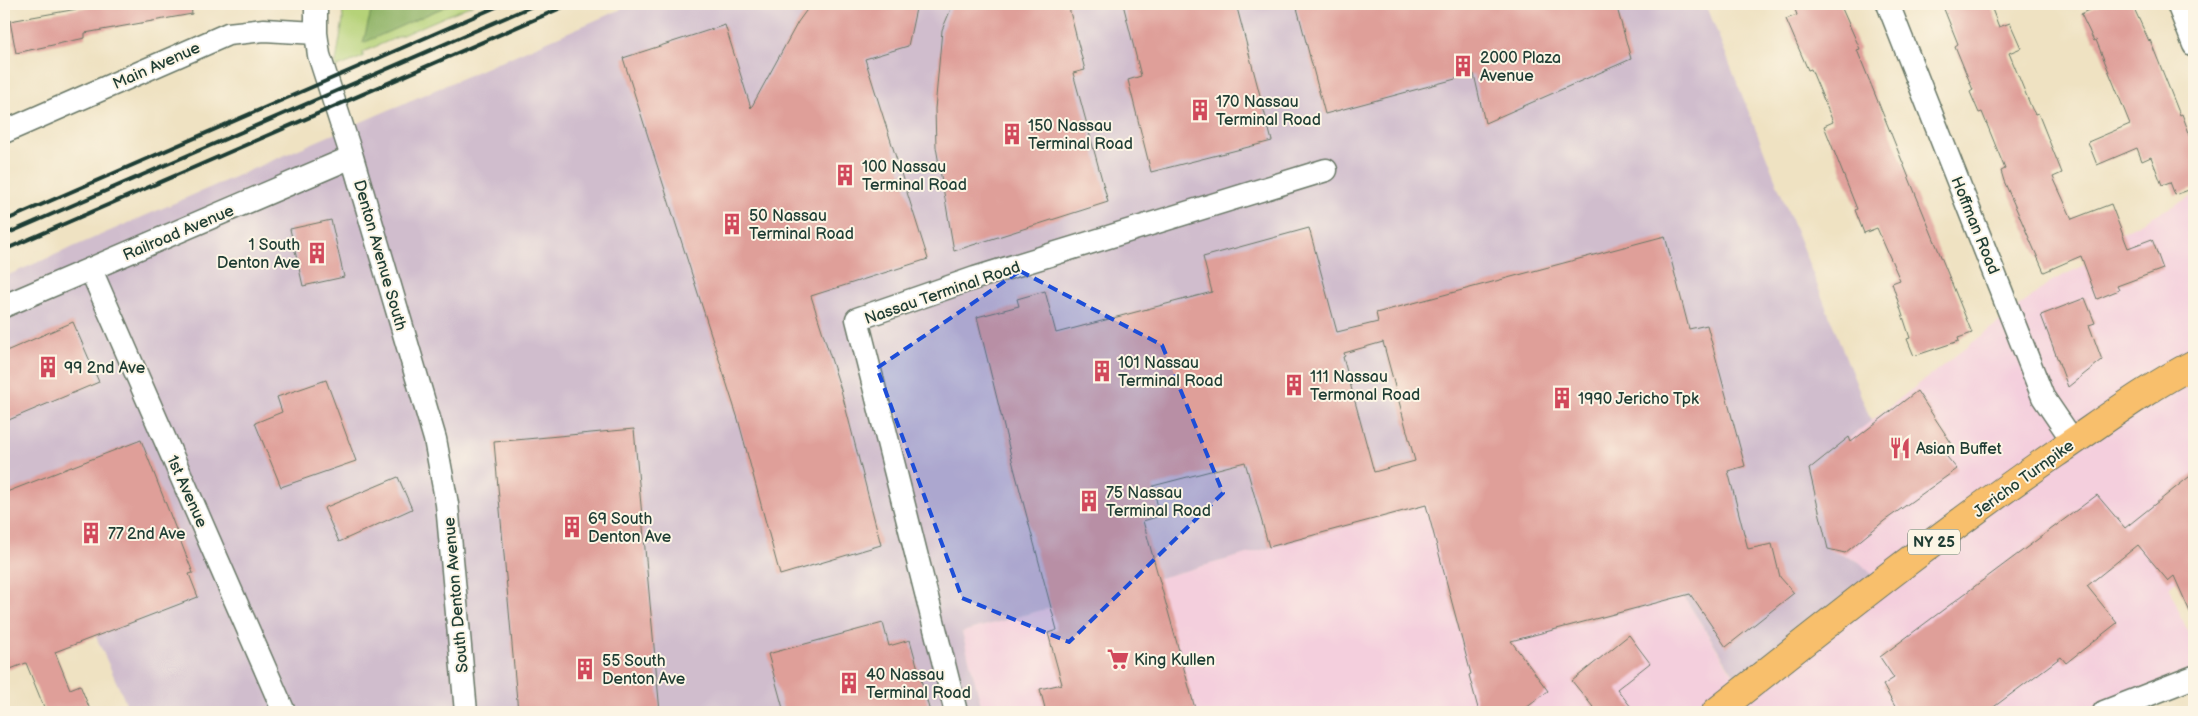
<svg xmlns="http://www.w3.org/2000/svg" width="2198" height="716" font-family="'Balsamiq Sans',sans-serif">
  <rect width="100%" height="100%" fill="#fcf5e5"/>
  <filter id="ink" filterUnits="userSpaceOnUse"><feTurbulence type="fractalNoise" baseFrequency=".02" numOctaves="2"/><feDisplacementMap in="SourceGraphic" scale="10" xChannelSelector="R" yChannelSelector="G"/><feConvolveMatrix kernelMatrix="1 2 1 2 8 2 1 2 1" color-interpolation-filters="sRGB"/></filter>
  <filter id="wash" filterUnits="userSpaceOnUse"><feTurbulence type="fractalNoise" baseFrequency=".0096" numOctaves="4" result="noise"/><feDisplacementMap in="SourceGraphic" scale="20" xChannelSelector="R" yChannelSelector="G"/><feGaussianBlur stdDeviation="1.12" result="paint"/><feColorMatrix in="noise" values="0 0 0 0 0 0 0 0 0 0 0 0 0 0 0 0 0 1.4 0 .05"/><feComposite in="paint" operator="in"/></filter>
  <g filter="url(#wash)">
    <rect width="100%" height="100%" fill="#efe2c2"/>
    <path fill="#f4cfdd" d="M 2194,195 L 2194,565 L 2169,587 L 2194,647 L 2194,668 L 2087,712 L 983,712 L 962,632 L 1426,505 L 1465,653 L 1684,597 L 1743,690 L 1859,562 L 1828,549 L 1809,469 L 2052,281 L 2116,249 L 2111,238 Z"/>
    <path fill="#d0bdcd" d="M 633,4 L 1706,4 L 1871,421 L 1809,469 L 1828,549 L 1859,562 L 1880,582 L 1744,690 L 1684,597 L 1465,653 L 1426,505 L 962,632 L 983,712 L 130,712 L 93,630 L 4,667 L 4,277 Z"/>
    <path fill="#b5d278" stroke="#6a8856" d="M 342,4 L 474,4 L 363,52 L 363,57 L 335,68 L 343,20 Z"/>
    <path fill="#90b468" stroke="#58784e" d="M 373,4 L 451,4 L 363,43 Z"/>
    <g id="blocks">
      <path fill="#df9f99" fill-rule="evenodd" d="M 105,4 L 191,4 L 192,14 L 85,33 L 85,38 L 16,53 L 10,21 Z
        M 811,4 L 917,4 L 908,46 L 865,59 L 928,259 L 811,296 L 841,390 L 881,545 L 780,575 L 738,419 L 623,58 L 725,25 L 751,108 L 798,22 Z
        M 953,4 L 1068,4 L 1085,70 L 1073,73 L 1108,202 L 954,251 L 936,147 L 935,109 L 942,30 Z
        M 1123,4 L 1236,4 L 1272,141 L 1151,172 L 1128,80 L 1141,76 Z
        M 1296,4 L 1616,4 L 1631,59 L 1485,123 L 1474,74 L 1325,114 Z
        M 1793,4 L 1840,4 L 1860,49 L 1857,50 L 1972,333 L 1958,338 L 1959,341 L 1914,356 L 1907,339 L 1910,338 L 1892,283 L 1900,280 L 1877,228 L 1864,233 L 1855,210 L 1857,209 L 1824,126 L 1833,122 L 1811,69 L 1808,70 L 1786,19 L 1797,15 Z
        M 1942,4 L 1990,4 L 1999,27 L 2010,23 L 2021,48 L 2009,53 L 2032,109 L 2035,114 L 2038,113 L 2062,173 L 2053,177 L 2072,219 L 2111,204 L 2128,248 L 2152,239 L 2163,269 L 2117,286 L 2119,290 L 2097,299 L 2081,256 L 2044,272 L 2004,181 L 2001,171 L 2005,169 L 1982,112 L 1979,113 L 1970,92 L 1973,90 L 1955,46 L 1958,44 Z
        M 2103,4 L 2132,4 L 2149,41 L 2150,40 L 2180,115 L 2182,114 L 2194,146 L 2194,188 L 2175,195 L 2170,182 L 2162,185 L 2151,157 L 2142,161 L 2137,148 L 2097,165 L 2088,142 L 2130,124 L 2096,40 L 2094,41 L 2081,14 Z
        M 331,220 L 344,277 L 303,286 L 290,229 Z
        M 1309,228 L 1337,332 L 1378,322 L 1376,313 L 1665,236 L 1689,329 L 1707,325 L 1745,466 L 1728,471 L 1748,549 L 1772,544 L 1780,577 L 1794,593 L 1726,647 L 1690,594 L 1511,641 L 1548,691 L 1521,712 L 1479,712 L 1469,675 L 1471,674 L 1426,505 L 1269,547 L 1245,462 L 1153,486 L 1160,516 L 1143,521 L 1196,712 L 1046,712 L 1040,689 L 1062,684 L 1048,633 L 1057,630 L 1014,468 L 977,317 L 1019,306 L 1017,299 L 1045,291 L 1056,333 L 1212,292 L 1203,257 ZM 1383,342 L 1415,461 L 1374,472 L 1343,357 L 1345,356 L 1344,353 Z
        M 2085,298 L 2095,323 L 2089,325 L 2102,360 L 2068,387 L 2041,315 Z
        M 73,322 L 99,382 L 4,422 L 4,352 Z
        M 326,380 L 356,461 L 281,487 L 255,423 L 282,412 L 277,397 Z
        M 1917,391 L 1952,444 L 1943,452 L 1957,469 L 1884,521 L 1845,553 L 1828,549 L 1809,469 L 1849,437 L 1851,442 Z
        M 634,429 L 660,712 L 518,712 L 494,442 Z
        M 141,440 L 193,573 L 189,574 L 198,597 L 55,652 L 70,689 L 80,685 L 91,712 L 46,712 L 26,663 L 8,670 L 4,660 L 4,493 Z
        M 2194,473 L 2194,621 L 2174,576 L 2168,581 L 2138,545 L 2087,586 L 2117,623 L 2066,663 L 2061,657 L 1987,712 L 1898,712 L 1883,685 L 1894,678 L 1880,657 L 2097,495 L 2125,528 Z
        M 398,477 L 412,509 L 339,542 L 324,508 Z
        M 883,623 L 889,646 L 910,640 L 930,712 L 784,712 L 768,654 Z
        M 1629,635 L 1650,663 L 1617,689 L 1635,712 L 1597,712 L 1572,681 Z"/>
    </g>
  </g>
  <g filter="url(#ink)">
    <use href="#blocks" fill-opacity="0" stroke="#687766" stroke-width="1"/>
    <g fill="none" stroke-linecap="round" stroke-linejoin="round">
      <g stroke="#687766" stroke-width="25">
        <path id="minor" d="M 316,4 L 316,33 L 319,55 L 352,157 L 435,439 L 447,504 L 466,712
          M 1888,4 L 2043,397 L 2073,441
          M 2178,4 L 2194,45
          M 4,132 L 228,34 L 264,30 L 316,33
          M 91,270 L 284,712
          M 4,306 L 352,157
          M 956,712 L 857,319 L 975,278 L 1326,170
          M 2104,712 L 2194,677"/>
      </g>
      <g stroke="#687766" stroke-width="30">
        <path id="major" d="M 1716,712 C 1827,624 1938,535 2055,454 C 2101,423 2145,389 2194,364"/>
      </g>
      <use href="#minor" stroke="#fff" stroke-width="22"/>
      <use href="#major" stroke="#f8bf6c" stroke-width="28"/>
      <path stroke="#1f3d34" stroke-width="4" d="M 4,221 L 503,4
        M 4,235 L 537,4
        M 4,250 L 570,4"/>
    </g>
  </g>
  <path fill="#1d4ed8" fill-opacity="0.2" stroke="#1d4ed8" stroke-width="4" stroke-dasharray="10 6" stroke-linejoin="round" d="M 1020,271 L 1162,345 L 1223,493 L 1069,642 L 962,598 L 877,368 Z"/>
  <defs>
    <g id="building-bare" transform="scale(1.725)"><path d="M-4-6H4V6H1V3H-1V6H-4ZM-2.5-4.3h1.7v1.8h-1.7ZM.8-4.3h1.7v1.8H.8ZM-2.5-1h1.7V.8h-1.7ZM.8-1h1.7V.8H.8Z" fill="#d1495b" stroke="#fcf5e5" stroke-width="2.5" paint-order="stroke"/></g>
    <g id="restaurant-bare" transform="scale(1.725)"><path d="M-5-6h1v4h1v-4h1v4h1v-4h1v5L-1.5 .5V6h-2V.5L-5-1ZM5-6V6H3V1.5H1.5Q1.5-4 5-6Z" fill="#d1495b" stroke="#fcf5e5" stroke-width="2.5" paint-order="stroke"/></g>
    <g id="supermarket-bare" transform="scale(1.725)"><path d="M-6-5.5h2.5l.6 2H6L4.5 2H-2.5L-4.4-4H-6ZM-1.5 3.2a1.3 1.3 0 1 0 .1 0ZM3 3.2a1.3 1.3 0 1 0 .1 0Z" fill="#d1495b" stroke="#fcf5e5" stroke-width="2.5" paint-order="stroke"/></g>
  </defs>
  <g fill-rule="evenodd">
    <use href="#building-bare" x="1463" y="66"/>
    <use href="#building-bare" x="1200" y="110"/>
    <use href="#building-bare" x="1012" y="134"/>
    <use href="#building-bare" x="845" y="175"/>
    <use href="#building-bare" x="732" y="224"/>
    <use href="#building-bare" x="317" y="253"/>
    <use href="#building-bare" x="48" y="367"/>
    <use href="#building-bare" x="1102" y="371"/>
    <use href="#building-bare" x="1294" y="385"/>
    <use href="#building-bare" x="1562" y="398"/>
    <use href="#restaurant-bare" x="1900" y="448"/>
    <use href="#building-bare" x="1089" y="501"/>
    <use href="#building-bare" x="572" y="527"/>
    <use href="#building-bare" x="91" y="533"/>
    <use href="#supermarket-bare" x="1118" y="659"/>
    <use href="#building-bare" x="585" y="669"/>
    <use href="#building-bare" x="849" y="683"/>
  </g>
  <g text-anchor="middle" stroke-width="4" stroke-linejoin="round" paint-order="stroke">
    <rect fill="#fcf5e5" stroke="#617469" stroke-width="1" x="1908" y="529.5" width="52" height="25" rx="4"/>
    <g font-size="15" font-weight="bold" fill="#1f3d34">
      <text x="1934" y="547">NY 25</text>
    </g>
    <g font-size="16" fill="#1f3d34" stroke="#fcf5e5" text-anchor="start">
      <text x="1480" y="63">2000 Plaza<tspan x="1480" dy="18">Avenue</tspan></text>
      <text x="1216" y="107">170 Nassau<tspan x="1216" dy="18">Terminal Road</tspan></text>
      <text x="1028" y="131">150 Nassau<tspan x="1028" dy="18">Terminal Road</tspan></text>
      <text x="862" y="172">100 Nassau<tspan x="862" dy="18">Terminal Road</tspan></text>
      <text x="749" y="221">50 Nassau<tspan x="749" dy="18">Terminal Road</tspan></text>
      <text x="300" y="250" text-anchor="end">1 South<tspan x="300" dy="18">Denton Ave</tspan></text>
      <text x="1118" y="368">101 Nassau<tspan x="1118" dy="18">Terminal Road</tspan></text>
      <text x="64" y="373">99 2nd Ave</text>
      <text x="1310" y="382">111 Nassau<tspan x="1310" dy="18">Termonal Road</tspan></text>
      <text x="1578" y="404">1990 Jericho Tpk</text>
      <text x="1916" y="454">Asian Buffet</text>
      <text x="1106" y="498">75 Nassau<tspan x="1106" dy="18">Terminal Road</tspan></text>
      <text x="588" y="524">69 South<tspan x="588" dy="18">Denton Ave</tspan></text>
      <text x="108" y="539">77 2nd Ave</text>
      <text x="1134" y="665">King Kullen</text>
      <text x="602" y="666">55 South<tspan x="602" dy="18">Denton Ave</tspan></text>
      <text x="866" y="680">40 Nassau<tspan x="866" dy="18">Terminal Road</tspan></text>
    </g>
    <g font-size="16" fill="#1f3d34" stroke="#fcf5e5">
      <text transform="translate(156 65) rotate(-24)" y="6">Main Avenue</text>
      <text transform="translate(1976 225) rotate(68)" y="6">Hoffman Road</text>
      <text transform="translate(178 232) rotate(-23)" y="6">Railroad Avenue</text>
      <text transform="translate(381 255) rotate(74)" y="6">Denton Avenue South</text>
      <text transform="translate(942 292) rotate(-19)" y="6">Nassau Terminal Road</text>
      <text transform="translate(2023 478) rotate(-36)" y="6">Jericho Turnpike</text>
      <text transform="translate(188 491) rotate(66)" y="6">1st Avenue</text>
      <text transform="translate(455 595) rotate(-95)" y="6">South Denton Avenue</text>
    </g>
  </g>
  <rect width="2198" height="716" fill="none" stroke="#fcf5e5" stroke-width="20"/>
</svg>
